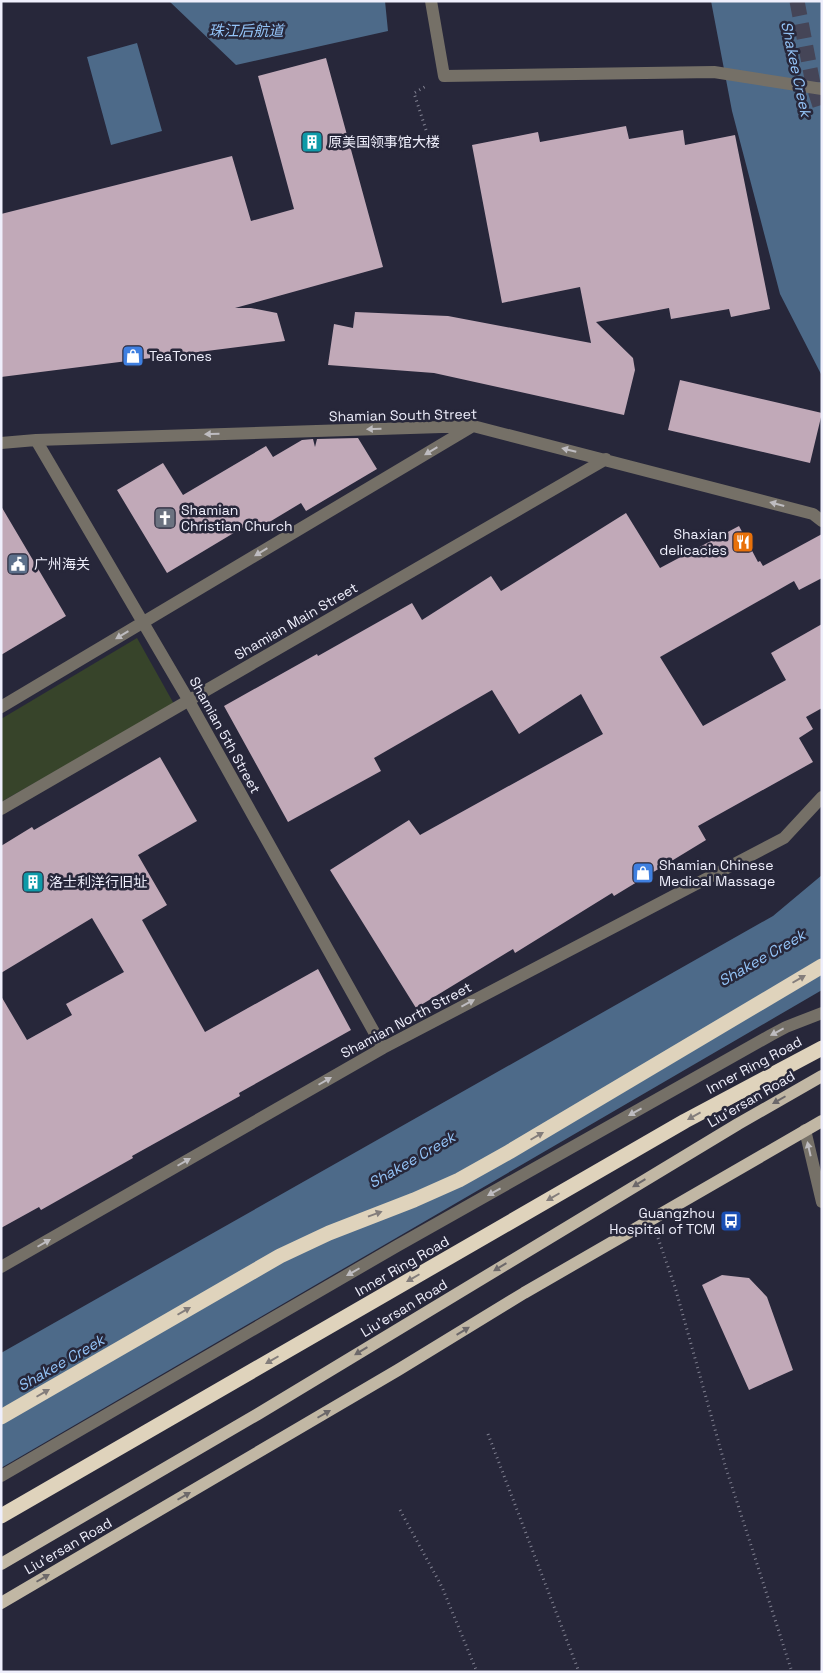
<svg xmlns="http://www.w3.org/2000/svg" width="823" height="1673" font-family="'Space Grotesk','Noto Sans SC',sans-serif">
  <rect width="100%" height="100%" fill="#27273a"/>
  <path fill="#37442a" d="M 137,638 L 174,704 L 1,802 L 1,719 Z"/>
  <path fill="#4d6a89" d="M 169,1 L 385,1 L 388,31 L 236,65 Z
    M 711,1 L 822,1 L 822,376 L 780,294 L 732,111 Z
    M 137,43 L 162,131 L 111,145 L 87,57 Z
    M 822,875 L 822,990 L 1,1468 L 1,1353 L 773,916 Z"/>
  <path fill="#c1a9b8" d="M 326,58 L 383,267 L 235,308 L 251,308 L 277,313 L 285,341 L 1,377 L 1,214 L 232,156 L 251,221 L 294,209 L 258,76 Z
    M 626,126 L 629,139 L 683,130 L 685,145 L 735,135 L 770,309 L 731,317 L 729,309 L 671,319 L 669,308 L 596,322 L 633,358 L 635,370 L 624,415 L 434,373 L 328,365 L 334,324 L 353,328 L 355,312 L 448,316 L 591,343 L 580,287 L 502,303 L 472,145 L 538,132 L 540,142 Z
    M 680,380 L 822,413 L 810,463 L 668,430 Z
    M 358,438 L 377,469 L 306,511 L 301,503 L 251,533 L 247,525 L 167,573 L 117,490 L 163,463 L 183,495 L 266,446 L 273,457 L 302,440 L 313,439 L 315,447 L 317,439 Z
    M 1,506 L 66,616 L 1,655 Z
    M 626,513 L 660,568 L 739,526 L 758,562 L 760,561 L 763,566 L 822,534 L 822,578 L 799,590 L 794,581 L 660,657 L 703,726 L 786,680 L 771,653 L 822,624 L 822,708 L 806,717 L 813,729 L 799,738 L 813,762 L 698,826 L 706,840 L 614,896 L 612,893 L 515,953 L 513,949 L 416,1008 L 330,870 L 409,820 L 420,835 L 603,734 L 581,694 L 519,734 L 492,690 L 374,758 L 381,771 L 288,822 L 224,706 L 317,654 L 318,656 L 412,603 L 422,620 L 491,576 L 501,591 Z
    M 160,757 L 197,821 L 138,855 L 167,905 L 142,920 L 205,1032 L 318,969 L 351,1030 L 239,1093 L 240,1096 L 132,1156 L 133,1158 L 41,1210 L 39,1207 L 1,1228 L 1,996 L 27,1040 L 72,1015 L 66,1004 L 124,972 L 92,918 L 1,973 L 1,846 L 32,827 L 34,830 Z
    M 722,1275 L 749,1278 L 767,1297 L 793,1370 L 749,1390 L 702,1285 Z"/>
  <g fill="none" stroke-linecap="round" stroke-linejoin="round">
    <path stroke="#454557" stroke-width="15" stroke-dasharray="15 8" stroke-linecap="butt" d="M 797,1 L 813,84 L 822,112"/>
    <path stroke="#818191" stroke-width="3" stroke-dasharray="1 4" stroke-linecap="butt" d="M 426,130 L 414,93 L 428,85
      M 658,1238 L 675,1287 L 725,1465 L 792,1672
      M 488,1434 L 579,1672
      M 400,1510 L 442,1587 L 477,1672"/>
    <path stroke="#757067" stroke-width="12" d="M 431,1 L 444,76 L 714,72 L 822,89
      M 36,440 L 189,701 L 383,1048
      M 1,443 L 36,440 L 473,426 L 813,514 L 822,521
      M 1,707 L 471,427
      M 1,809 L 606,459
      M 805,1130 L 822,1202
      M 1,1267 L 383,1048 L 784,838 L 822,797
      M 1,1476 L 397,1246 L 771,1035 L 786,1027 L 822,1013"/>
    <path stroke="#c1b7a4" stroke-width="12" d="M 1,1564 L 258,1414 L 738,1124 L 822,1076
      M 1,1603 L 398,1370 L 524,1293 L 822,1121"/>
    <path stroke="#dfd3bc" stroke-width="15" d="M 1,1417 L 280,1256 L 329,1233 L 414,1200 L 459,1180 L 509,1152 L 822,966
      M 1,1516 L 685,1121 L 822,1048"/>
  </g>
  <defs><path id="oneway-solid" d="M-6-.8H1V-3.2L6.5 0L1 3.2V.8H-6Z" transform="scale(1.25)"/></defs>
  <g fill="#bebcc0">
    <use href="#oneway-solid" transform="translate(374 429) rotate(178)"/>
    <use href="#oneway-solid" transform="translate(212 434) rotate(178)"/>
    <use href="#oneway-solid" transform="translate(569 450) rotate(-166)"/>
    <use href="#oneway-solid" transform="translate(431 451) rotate(149)"/>
    <use href="#oneway-solid" transform="translate(777 504) rotate(-165)"/>
    <use href="#oneway-solid" transform="translate(261 552) rotate(149)"/>
    <use href="#oneway-solid" transform="translate(122 635) rotate(149)"/>
    <use href="#oneway-solid" transform="translate(468 1003) rotate(-28)"/>
    <use href="#oneway-solid" transform="translate(777 1032) rotate(152)"/>
    <use href="#oneway-solid" transform="translate(325 1081) rotate(-30)"/>
    <use href="#oneway-solid" transform="translate(635 1112) rotate(151)"/>
    <use href="#oneway-solid" transform="translate(809 1149) rotate(-103)"/>
    <use href="#oneway-solid" transform="translate(184 1162) rotate(-30)"/>
    <use href="#oneway-solid" transform="translate(494 1192) rotate(151)"/>
    <use href="#oneway-solid" transform="translate(44 1243) rotate(-30)"/>
    <use href="#oneway-solid" transform="translate(353 1272) rotate(150)"/>
  </g>
  <g fill="#837d7b">
    <use href="#oneway-solid" transform="translate(799 979) rotate(-30)"/>
    <use href="#oneway-solid" transform="translate(694 1116) rotate(151)"/>
    <use href="#oneway-solid" transform="translate(537 1136) rotate(-30)"/>
    <use href="#oneway-solid" transform="translate(553 1197) rotate(150)"/>
    <use href="#oneway-solid" transform="translate(375 1214) rotate(-20)"/>
    <use href="#oneway-solid" transform="translate(413 1278) rotate(150)"/>
    <use href="#oneway-solid" transform="translate(184 1311) rotate(-30)"/>
    <use href="#oneway-solid" transform="translate(272 1360) rotate(150)"/>
    <use href="#oneway-solid" transform="translate(43 1393) rotate(-30)"/>
  </g>
  <g fill="#6c686a">
    <use href="#oneway-solid" transform="translate(779 1100) rotate(150)"/>
    <use href="#oneway-solid" transform="translate(639 1183) rotate(149)"/>
    <use href="#oneway-solid" transform="translate(500 1267) rotate(149)"/>
    <use href="#oneway-solid" transform="translate(463 1331) rotate(-31)"/>
    <use href="#oneway-solid" transform="translate(361 1351) rotate(149)"/>
    <use href="#oneway-solid" transform="translate(324 1414) rotate(-30)"/>
    <use href="#oneway-solid" transform="translate(184 1496) rotate(-30)"/>
    <use href="#oneway-solid" transform="translate(43 1578) rotate(-30)"/>
  </g>
  <defs>
    <g id="building-square" transform="scale(1.125)"><rect x="-9" y="-9" width="18" height="18" rx="4" fill="#0f9aa8" stroke="#27273a"/><path d="M-4-6H4V6H1V3H-1V6H-4ZM-2.5-4.3h1.7v1.8h-1.7ZM.8-4.3h1.7v1.8H.8ZM-2.5-1h1.7V.8h-1.7ZM.8-1h1.7V.8H.8Z" fill="#fff"/></g>
    <g id="shop-square" transform="scale(1.125)"><rect x="-9" y="-9" width="18" height="18" rx="4" fill="#3f7fe0" stroke="#27273a"/><path d="M-5-2.5h2.3a2.7 3.5 0 0 1 5.4 0H5L5.5 6h-11ZM-1.5-2.5h3a1.5 2.3 0 0 0-3 0Z" fill="#fff"/></g>
    <g id="church-square" transform="scale(1.125)"><rect x="-9" y="-9" width="18" height="18" rx="4" fill="#6b7280" stroke="#27273a"/><path d="M-1.2-6h2.4v3.5h3.3v2.4h-3.3V6h-2.4V-.1h-3.3v-2.4h3.3Z" fill="#fff"/></g>
    <g id="restaurant-square" transform="scale(1.125)"><rect x="-9" y="-9" width="18" height="18" rx="4" fill="#e8710a" stroke="#27273a"/><path d="M-5-6h1v4h1v-4h1v4h1v-4h1v5L-1.5 .5V6h-2V.5L-5-1ZM5-6V6H3V1.5H1.5Q1.5-4 5-6Z" fill="#fff"/></g>
    <g id="civic-square" transform="scale(1.125)"><rect x="-9" y="-9" width="18" height="18" rx="4" fill="#5c6f8a" stroke="#27273a"/><path d="M-.6-6.5H3V-4.5H.6V-3L4-1V1h2V6H-6V1h2V-1L-.6-3ZM-1.2 2.5V6h2.4V2.5Z" fill="#fff"/></g>
    <g id="bus-square" transform="scale(1.125)"><rect x="-9" y="-9" width="18" height="18" rx="4" fill="#1a4fb4" stroke="#27273a"/><path d="M-5-6H5V4H4V6H2V4H-2V6H-4V4H-5ZM-3.5-4V0h7V-4ZM-3.5 1.2v1.5H-2V1.2ZM2 1.2v1.5H3.5V1.2Z" fill="#fff"/></g>
  </defs>
  <g fill-rule="evenodd">
    <use href="#building-square" x="312" y="142"/>
    <use href="#shop-square" x="133" y="356"/>
    <use href="#church-square" x="165" y="518"/>
    <use href="#restaurant-square" x="743" y="542"/>
    <use href="#civic-square" x="18" y="564"/>
    <use href="#shop-square" x="643" y="873"/>
    <use href="#building-square" x="33" y="882"/>
    <use href="#bus-square" x="731" y="1221"/>
  </g>
  <g text-anchor="middle" stroke-width="5" stroke-linejoin="round" paint-order="stroke">
    <g font-size="14" fill="#efeffc" stroke="#27273a" text-anchor="start">
      <text x="328" y="147">原美国领事馆大楼</text>
      <text x="149" y="361">TeaTones</text>
      <text x="181" y="515">Shamian<tspan x="181" dy="16">Christian Church</tspan></text>
      <text x="727" y="539" text-anchor="end">Shaxian<tspan x="727" dy="16">delicacies</tspan></text>
      <text x="34" y="569">广州海关</text>
      <text x="659" y="870">Shamian Chinese<tspan x="659" dy="16">Medical Massage</tspan></text>
      <text x="49" y="887">洛士利洋行旧址</text>
      <text x="715" y="1218" text-anchor="end">Guangzhou<tspan x="715" dy="16">Hospital of TCM</tspan></text>
    </g>
    <g font-size="14" fill="#efeffc" stroke="#27273a">
      <text transform="translate(403 415) rotate(-1)" y="5">Shamian South Street</text>
      <text transform="translate(296 621) rotate(-30)" y="5">Shamian Main Street</text>
      <text transform="translate(225 735) rotate(61)" y="5">Shamian 5th Street</text>
      <text transform="translate(406 1020) rotate(-28)" y="5">Shamian North Street</text>
      <text transform="translate(754 1065) rotate(-28)" y="5">Inner Ring Road</text>
      <text transform="translate(751 1099) rotate(-30)" y="5">Liu'ersan Road</text>
      <text transform="translate(402 1266) rotate(-30)" y="5">Inner Ring Road</text>
      <text transform="translate(404 1308) rotate(-31)" y="5">Liu'ersan Road</text>
      <text transform="translate(68 1546) rotate(-30)" y="5">Liu'ersan Road</text>
    </g>
    <g font-size="15" font-style="italic" fill="#94c4f8" stroke="#27273a">
      <text x="246" y="36">珠江后航道</text>
      <text transform="translate(796 69) rotate(78)" y="5">Shakee Creek</text>
      <text transform="translate(762 958) rotate(-30)" y="5">Shakee Creek</text>
      <text transform="translate(412 1160) rotate(-30)" y="5">Shakee Creek</text>
      <text transform="translate(61 1363) rotate(-30)" y="5">Shakee Creek</text>
    </g>
  </g>
  <rect width="823" height="1673" fill="none" stroke="#efeffc" stroke-width="5"/>
</svg>
